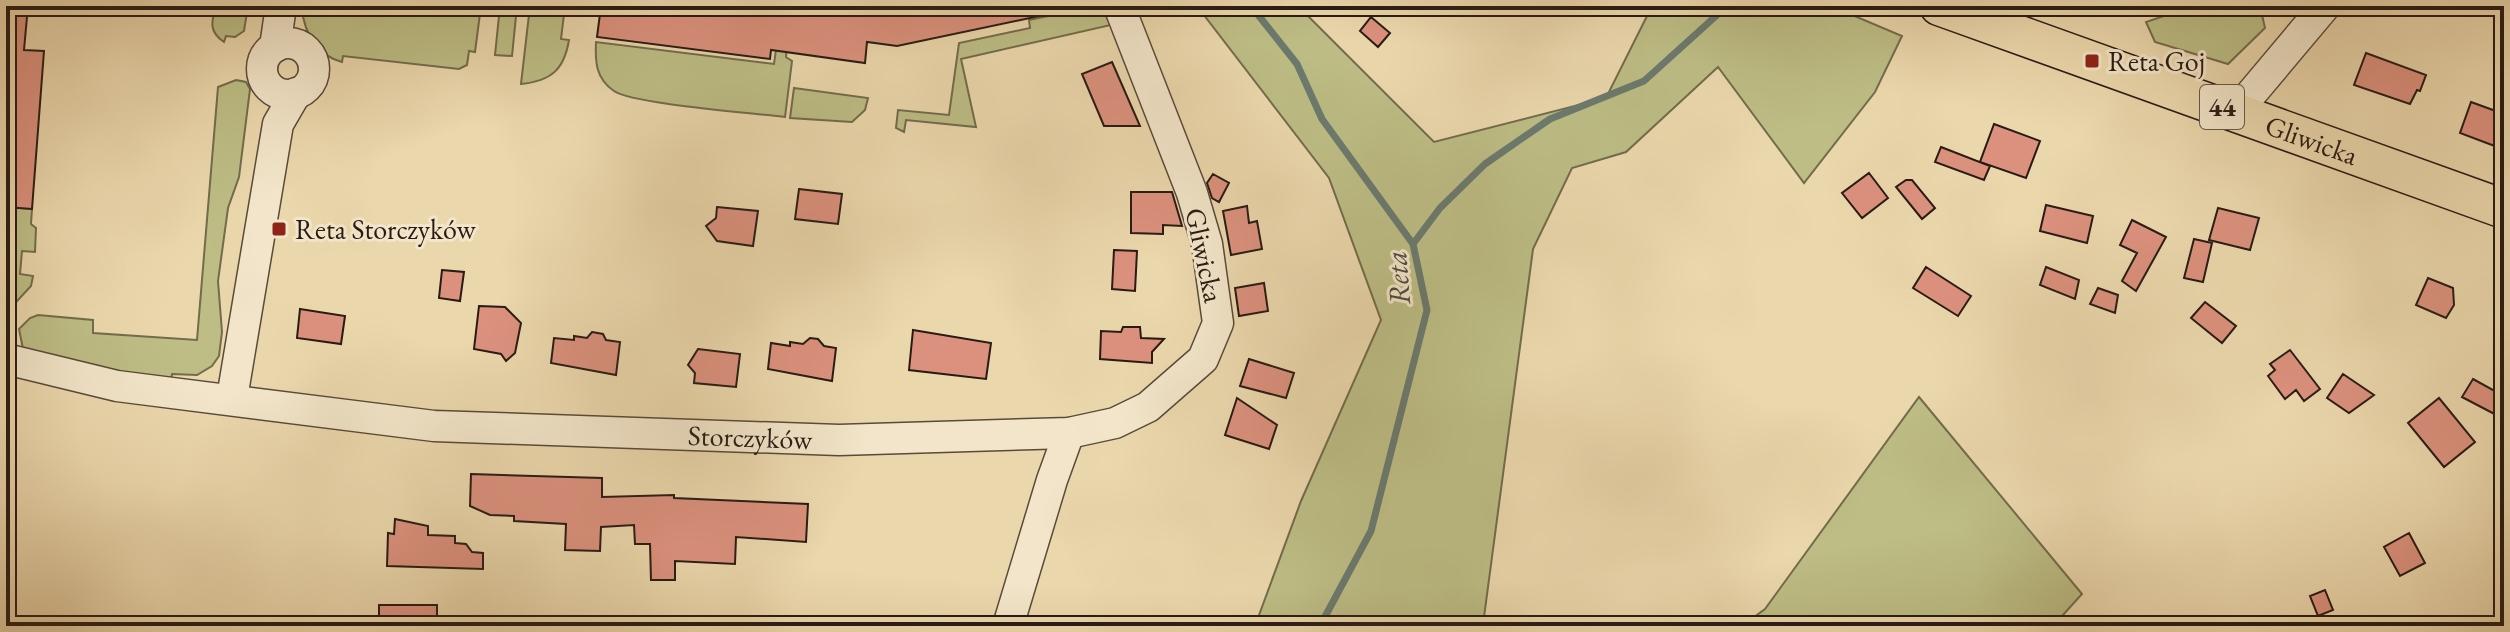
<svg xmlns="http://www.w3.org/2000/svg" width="2510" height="632" font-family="'EB Garamond',serif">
  <rect width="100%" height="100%" fill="#ebd7ac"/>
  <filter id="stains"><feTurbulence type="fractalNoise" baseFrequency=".0025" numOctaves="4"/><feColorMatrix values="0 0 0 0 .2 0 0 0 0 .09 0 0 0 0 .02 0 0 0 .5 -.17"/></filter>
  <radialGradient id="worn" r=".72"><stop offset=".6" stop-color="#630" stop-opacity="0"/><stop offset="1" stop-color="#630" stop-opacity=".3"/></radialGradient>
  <path fill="#bdbd85" stroke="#726c4c" stroke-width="2" d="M 216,6 L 248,6 L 244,31 L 235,37 L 226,36 L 224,42 C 209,32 211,22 216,6 Z
    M 301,6 L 481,6 L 475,52 L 469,51 L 467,65 L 459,69 L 343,56 L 342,62 C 314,54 305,33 301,6 Z
    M 500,6 L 517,6 L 512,56 L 495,55 Z
    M 530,6 L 565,6 L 561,39 L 569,40 C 564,70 551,81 521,84 Z
    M 782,6 L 789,32 L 786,57 L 792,61 L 785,117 C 755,113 632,104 614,91 C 596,79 595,62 596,42 L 774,64 Z
    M 1076,6 L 1116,6 L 1111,25 L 961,59 L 976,127 L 906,120 L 904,132 L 896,128 L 898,110 L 949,115 L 959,43 L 1030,28 L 1029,20 L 1077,10 Z
    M 1197,6 L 1298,6 L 1434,142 L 1606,98 L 1652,6 L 1831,6 L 1902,36 L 1875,92 L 1804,183 L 1718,67 L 1626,152 L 1572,168 L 1533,249 L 1484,617 L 1490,626 L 1255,626 L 1301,501 L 1381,320 L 1329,178 Z
    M 2193,6 L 2260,6 L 2265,28 L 2228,64 L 2155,42 L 2146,22 Z
    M 236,80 L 246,82 L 250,89 L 239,177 L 228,208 L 218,281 L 222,332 L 219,356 L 212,366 L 197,375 L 172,374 L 171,381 L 90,370 L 23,349 L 19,329 L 30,318 L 38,315 L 93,320 L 93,333 L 197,340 L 218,87 Z
    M 794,88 L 868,98 L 865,110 L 852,122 L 790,118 Z
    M 6,207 L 32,209 L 31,224 L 36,228 L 35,252 L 22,251 L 20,274 L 33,276 L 31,286 L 6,313 Z
    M 1919,397 L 2082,594 L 2053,626 L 1742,626 L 1765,609 Z"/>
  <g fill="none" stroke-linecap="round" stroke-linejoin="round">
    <path stroke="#6b7a6e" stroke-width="7" d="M 1251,6 L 1297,64 L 1322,119 L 1413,244
      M 1320,626 L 1371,531 L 1427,310 L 1413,244 L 1440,208 L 1485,164 L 1550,119 L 1644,81 L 1717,15"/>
  </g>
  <path fill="#dc917e" stroke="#281b14" stroke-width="2" d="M 6,6 L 28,6 L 24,50 L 44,51 L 32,209 L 6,207 Z
    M 601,6 L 1049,6 L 1049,14 L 897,46 L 867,42 L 865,63 L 771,50 L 770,59 L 597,37 Z
    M 1371,17 L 1390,33 L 1378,47 L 1360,31 Z
    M 2366,53 L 2426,75 L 2420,91 L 2417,90 L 2410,104 L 2354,85 Z
    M 1112,62 L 1140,126 L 1104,126 L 1082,74 Z
    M 2471,102 L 2504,114 L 2500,148 L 2460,133 Z
    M 1994,124 L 2040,141 L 2026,178 L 1980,162 Z
    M 1941,147 L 1990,166 L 1984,180 L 1935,162 Z
    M 1869,173 L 1888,198 L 1862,218 L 1842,193 Z
    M 1213,174 L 1229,183 L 1219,202 L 1212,198 L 1207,183 Z
    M 1906,180 L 1912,180 L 1935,208 L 1922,219 L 1896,187 Z
    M 799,189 L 842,194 L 838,224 L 795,219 Z
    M 1131,192 L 1172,192 L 1182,226 L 1163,225 L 1163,234 L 1131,233 Z
    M 2046,205 L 2093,216 L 2087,243 L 2040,231 Z
    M 1247,206 L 1249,223 L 1257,221 L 1262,249 L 1231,255 L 1223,211 Z
    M 717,207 L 758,211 L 753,246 L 717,241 L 706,226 L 716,218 Z
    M 2218,208 L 2259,218 L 2250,250 L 2209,240 Z
    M 2132,220 L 2166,237 L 2136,291 L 2122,281 L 2137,253 L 2120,245 Z
    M 2194,239 L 2212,243 L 2203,282 L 2184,278 Z
    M 1114,250 L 1137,251 L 1135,291 L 1112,289 Z
    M 1926,267 L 1971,296 L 1958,316 L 1913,288 Z
    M 2046,267 L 2079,280 L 2075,299 L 2040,285 Z
    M 442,270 L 464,272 L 460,301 L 439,298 Z
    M 2428,278 L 2453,288 L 2454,305 L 2446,318 L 2416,305 Z
    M 1264,283 L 1268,311 L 1239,316 L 1235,288 Z
    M 2098,288 L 2118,295 L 2115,313 L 2090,304 Z
    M 2205,302 L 2236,326 L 2222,343 L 2191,318 Z
    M 479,306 L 505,307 L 521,323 L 515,353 L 506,361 L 501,354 L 474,349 Z
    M 300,309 L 345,316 L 341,344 L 297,338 Z
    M 1123,327 L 1140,327 L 1141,338 L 1164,339 L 1152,352 L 1152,363 L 1100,359 L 1101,331 L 1121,332 Z
    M 913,330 L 991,343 L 986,379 L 909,370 Z
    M 592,332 L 603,334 L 606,340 L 620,342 L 616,375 L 551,363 L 554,338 L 574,340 L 574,336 L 587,338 Z
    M 810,338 L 818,339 L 824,346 L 836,348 L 832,381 L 768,369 L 771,343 L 790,346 L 790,342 L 803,344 Z
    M 698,349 L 740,354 L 736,387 L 694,383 L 695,373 L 688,365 Z
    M 2290,350 L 2320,389 L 2304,401 L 2296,390 L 2285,399 L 2268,376 L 2275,370 L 2270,364 Z
    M 1249,359 L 1294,373 L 1286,398 L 1240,386 Z
    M 2343,374 L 2374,395 L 2349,413 L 2327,398 Z
    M 2473,379 L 2504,396 L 2504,419 L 2462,397 Z
    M 1237,398 L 1277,425 L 1269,449 L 1225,435 Z
    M 2439,398 L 2475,442 L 2444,467 L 2408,423 Z
    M 471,474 L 602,478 L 602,497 L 674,495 L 674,498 L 808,504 L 806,542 L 736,537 L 735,564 L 675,561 L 675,580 L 651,580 L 650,544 L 635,544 L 634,525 L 601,527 L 600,551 L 565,550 L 566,524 L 514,521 L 514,516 L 490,515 L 470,506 Z
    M 395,519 L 428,526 L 428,535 L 455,536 L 455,543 L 466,544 L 472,552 L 483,553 L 483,569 L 387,566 L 388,533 L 394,534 Z
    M 2409,533 L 2425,563 L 2400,576 L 2384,547 Z
    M 2325,590 L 2333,610 L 2318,616 L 2310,596 Z
    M 379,605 L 437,605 L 437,626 L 379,626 Z"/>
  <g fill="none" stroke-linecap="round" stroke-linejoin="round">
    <g stroke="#594a3a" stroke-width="33">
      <g id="minor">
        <circle cx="288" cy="69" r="26"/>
        <path d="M 275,47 L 281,6"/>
        <path d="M 2236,112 L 2325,6"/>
        <path id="s1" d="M 6,359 L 117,386 L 434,426 L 839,440 L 1069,433 L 1115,423 L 1148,407 L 1203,359 L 1218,323 L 1207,244 L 1192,193 L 1119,6"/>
        <path d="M 232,398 L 278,124 L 296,93"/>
        <path d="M 1008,626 L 1052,480 L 1069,433"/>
      </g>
    </g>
    <g stroke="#281b14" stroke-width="41">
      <g id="major">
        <path id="s2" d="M 1939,6 L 2504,209"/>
      </g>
    </g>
    <use href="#minor" stroke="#f2e5c9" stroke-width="30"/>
    <use href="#major" stroke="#ebd7ac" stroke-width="38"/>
  </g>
  <g fill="#8f2418" stroke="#f2e5c9" stroke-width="3">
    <rect x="2084" y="53" width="16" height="16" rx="4"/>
    <rect x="271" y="221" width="16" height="16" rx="4"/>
  </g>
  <g text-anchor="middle" stroke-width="6" stroke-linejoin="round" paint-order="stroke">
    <rect fill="#f2e5c9" stroke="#65584a" stroke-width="2" x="2200" y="85" width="44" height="44" rx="6"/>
    <g font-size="26" font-weight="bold" fill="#281b14">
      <text x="2222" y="116">44</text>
    </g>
    <g font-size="28" fill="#281b14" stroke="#f2e5c9" text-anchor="start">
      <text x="2108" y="71">Reta Goj</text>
      <text x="295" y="239">Reta Storczyków</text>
    </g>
    <g font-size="28" fill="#281b14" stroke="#f2e5c9">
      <text dy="10" stroke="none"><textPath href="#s2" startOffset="396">Gliwicka</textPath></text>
      <text transform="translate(1205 255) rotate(78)" y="10">Gliwicka</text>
      <text dy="10" stroke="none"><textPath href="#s1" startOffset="750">Storczyków</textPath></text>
    </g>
    <g font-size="30" font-style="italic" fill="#4a4b41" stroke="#f2e5c9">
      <text transform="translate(1398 278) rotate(-95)" y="10">Reta</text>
    </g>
  </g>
  <rect width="2510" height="632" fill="none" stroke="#ebd7ac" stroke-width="32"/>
  <rect x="8" y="8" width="2494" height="616" fill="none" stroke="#281b14" stroke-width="4"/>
  <rect x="16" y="16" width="2478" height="600" fill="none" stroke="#281b14" stroke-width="2"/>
  <rect width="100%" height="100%" filter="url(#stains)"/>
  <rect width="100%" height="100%" fill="url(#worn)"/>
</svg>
